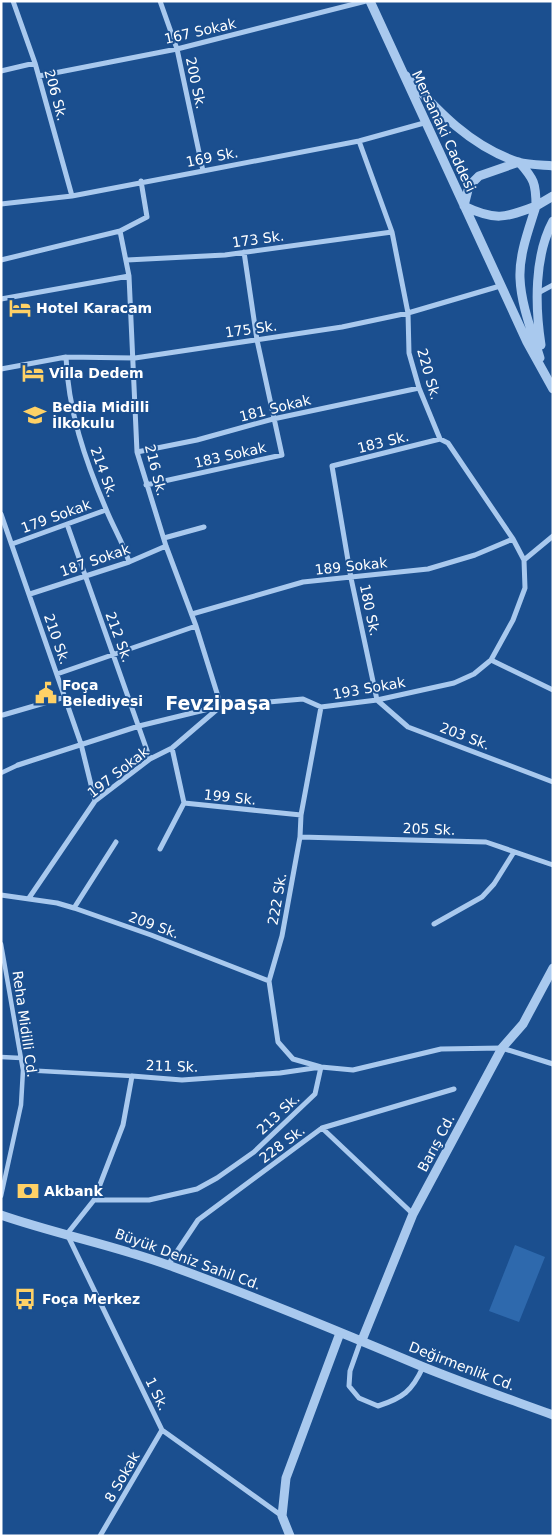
<svg xmlns="http://www.w3.org/2000/svg" width="554" height="1537" font-family="'DejaVu Sans',sans-serif">
  <rect width="100%" height="100%" fill="#1b4f8f"/>
  <path fill="#2e69ad" d="M 515,1245 L 545,1257 L 519,1322 L 489,1311 Z"/>
  <g fill="none" stroke-linecap="round" stroke-linejoin="round">
    <path stroke="#a9c9ee" stroke-width="4.5" d="M 1,773 L 18,765
      M 1,944 L 23,1070 L 21,1105 L 1,1196
      M 1,1057 L 21,1058
      M 23,1070 L 132,1076"/>
    <path stroke="#a9c9ee" stroke-width="5" d="M 13,1 L 35,63 L 72,196
      M 160,1 L 177,49 L 203,171
      M 1,71 L 35,63
      M 39,76 L 177,49 L 366,1
      M 359,141 L 392,232 L 408,313 L 409,353 L 419,388 L 440,439 L 448,443 L 513,539 L 524,560
      M 1,204 L 72,196 L 203,171 L 359,141 L 424,123
      M 120,231 L 147,217 L 141,181
      M 1,260 L 120,231 L 129,276 L 137,452 L 166,546 L 196,626 L 221,706 L 172,748 L 150,759 L 95,801 L 29,898
      M 127,260 L 225,255 L 392,232
      M 538,293 L 553,285
      M 1,299 L 129,276
      M 66,357 C 68,410 85,460 106,509 C 113,527 123,542 129,562
      M 1,369 L 66,357 L 135,358 L 342,327 L 408,313 L 500,286
      M 440,439 L 332,466 L 351,578 L 377,700 L 408,727 L 553,782
      M 137,452 L 197,440 L 273,419 L 419,388
      M 146,485 L 282,455 L 257,340 L 244,252
      M 1,514 L 81,744 L 95,801
      M 67,524 L 150,759
      M 164,538 L 204,527
      M 12,544 L 106,510
      M 30,594 L 129,562 L 166,546
      M 192,614 L 303,582 L 428,569 L 475,555 L 513,539
      M 491,660 L 553,690
      M 57,674 L 196,626
      M 321,707 L 301,815 L 300,837 L 282,936 L 269,981 L 278,1042 L 293,1059 L 321,1067 L 353,1070 L 441,1049 L 502,1048 L 553,1064
      M 3,715 L 65,697
      M 172,748 L 184,803 L 301,815
      M 18,765 L 139,726 L 221,706 L 303,699 L 321,707 L 377,700 L 454,683 L 474,674 L 491,660 L 513,620 L 525,588 L 524,560 L 553,536
      M 300,837 L 486,842 L 553,865
      M 160,849 L 184,803
      M 1,895 L 57,903 L 74,908 L 151,935 L 269,981
      M 74,908 L 116,842
      M 434,924 L 482,897 L 494,884 L 514,852
      M 322,1128 L 454,1089
      M 94,1200 L 149,1200 L 197,1189 L 217,1178 L 254,1152 L 315,1094 L 321,1067
      M 168,1265 L 198,1220 L 322,1128 L 413,1214
      M 361,1340 L 350,1371 L 349,1386 L 359,1398 L 378,1406 C 403,1398 412,1391 423,1367
      M 282,1516 L 162,1430 L 67,1234 L 94,1200 L 123,1125 L 132,1076 L 182,1080 L 280,1073 L 321,1067
      M 100,1536 L 162,1430"/>
    <path stroke="#a9c9ee" stroke-width="9" d="M 370,1 L 527,342 L 553,389
      M 405,75 C 438,111 470,146 518,162 C 529,165 542,165 553,166
      M 464,206 C 495,221 505,218 536,206 C 536,183 534,179 519,162
      M 464,206 L 469,186 L 479,176 L 519,162
      M 541,345 C 535,306 534,256 553,221
      M 540,358 C 532,332 521,305 520,278 C 519,254 529,229 536,206 L 553,196
      M 1,1215 C 56,1234 113,1245 168,1265 C 254,1296 338,1331 421,1366 C 465,1384 509,1399 553,1415
      M 362,1340 L 413,1214 L 502,1048 L 523,1024 L 553,968
      M 290,1536 L 282,1516 L 286,1478 L 340,1333"/>
  </g>
  <defs>
    <g id="hotel-bare" transform="scale(1.725)"><path d="M-6-4.5h1.5V1H6V5H4.5V3h-9V5H-6ZM-4 0a1.8 1.8 0 1 1 3.6 0ZM.5 0V-2.5h3Q6-2.5 6 0Z" fill="#ffd166" stroke="#1b4f8f" stroke-width="2.5" paint-order="stroke"/></g>
    <g id="school-bare" transform="scale(1.725)"><path d="M0-5L7-2L0 1L-7-2ZM-4 1L0 2.5L4 1V4Q0 6-4 4Z" fill="#ffd166" stroke="#1b4f8f" stroke-width="2.5" paint-order="stroke"/></g>
    <g id="civic-bare" transform="scale(1.725)"><path d="M-.6-6.5H3V-4.5H.6V-3L4-1V1h2V6H-6V1h2V-1L-.6-3ZM-1.2 2.5V6h2.4V2.5Z" fill="#ffd166" stroke="#1b4f8f" stroke-width="2.5" paint-order="stroke"/></g>
    <g id="bank-bare" transform="scale(1.725)"><path d="M-6-4H6V4H-6ZM0-2.3a2.3 2.3 0 1 0 0 4.6a2.3 2.3 0 1 0 0-4.6Z" fill="#ffd166" stroke="#1b4f8f" stroke-width="2.5" paint-order="stroke"/></g>
    <g id="bus-bare" transform="scale(1.725)"><path d="M-5-6H5V4H4V6H2V4H-2V6H-4V4H-5ZM-3.5-4V0h7V-4ZM-3.5 1.2v1.5H-2V1.2ZM2 1.2v1.5H3.5V1.2Z" fill="#ffd166" stroke="#1b4f8f" stroke-width="2.5" paint-order="stroke"/></g>
  </defs>
  <g fill-rule="evenodd">
    <use href="#hotel-bare" x="20" y="308"/>
    <use href="#hotel-bare" x="33" y="373"/>
    <use href="#school-bare" x="35" y="415"/>
    <use href="#civic-bare" x="46" y="693"/>
    <use href="#bank-bare" x="28" y="1191"/>
    <use href="#bus-bare" x="25" y="1299"/>
  </g>
  <g text-anchor="middle" stroke-width="4" stroke-linejoin="round" paint-order="stroke">
    <g font-size="14" fill="#fff" stroke="#1b4f8f">
      <text transform="translate(200 31) rotate(-13)" y="5">167 Sokak</text>
      <text transform="translate(196 83) rotate(78)" y="5">200 Sk.</text>
      <text transform="translate(56 95) rotate(75)" y="5">206 Sk.</text>
      <text transform="translate(444 131) rotate(65)" y="5">Mersanaki Caddesi</text>
      <text transform="translate(212 157) rotate(-11)" y="5">169 Sk.</text>
      <text transform="translate(258 239) rotate(-8)" y="5">173 Sk.</text>
      <text transform="translate(251 329) rotate(-8)" y="5">175 Sk.</text>
      <text transform="translate(429 374) rotate(74)" y="5">220 Sk.</text>
      <text transform="translate(275 408) rotate(-14)" y="5">181 Sokak</text>
      <text transform="translate(383 442) rotate(-14)" y="5">183 Sk.</text>
      <text transform="translate(230 455) rotate(-13)" y="5">183 Sokak</text>
      <text transform="translate(156 470) rotate(76)" y="5">216 Sk.</text>
      <text transform="translate(104 472) rotate(70)" y="5">214 Sk.</text>
      <text transform="translate(56 516) rotate(-20)" y="5">179 Sokak</text>
      <text transform="translate(95 560) rotate(-19)" y="5">187 Sokak</text>
      <text transform="translate(351 566) rotate(-6)" y="5">189 Sokak</text>
      <text transform="translate(370 610) rotate(78)" y="5">180 Sk.</text>
      <text transform="translate(119 637) rotate(70)" y="5">212 Sk.</text>
      <text transform="translate(57 639) rotate(71)" y="5">210 Sk.</text>
      <text transform="translate(369 688) rotate(-10)" y="5">193 Sokak</text>
      <text transform="translate(465 736) rotate(21)" y="5">203 Sk.</text>
      <text transform="translate(118 772) rotate(-38)" y="5">197 Sokak</text>
      <text transform="translate(230 797) rotate(6)" y="5">199 Sk.</text>
      <text transform="translate(429 829) rotate(2)" y="5">205 Sk.</text>
      <text transform="translate(277 899) rotate(-80)" y="5">222 Sk.</text>
      <text transform="translate(154 925) rotate(20)" y="5">209 Sk.</text>
      <text transform="translate(25 1024) rotate(82)" y="5">Reha Midilli Cd.</text>
      <text transform="translate(172 1066) rotate(2)" y="5">211 Sk.</text>
      <text transform="translate(278 1114) rotate(-43)" y="5">213 Sk.</text>
      <text transform="translate(436 1143) rotate(-62)" y="5">Barış Cd.</text>
      <text transform="translate(282 1144) rotate(-37)" y="5">228 Sk.</text>
      <text transform="translate(188 1259) rotate(20)" y="5">Büyük Deniz Sahil Cd.</text>
      <text transform="translate(462 1366) rotate(21)" y="5">Değirmenlik Cd.</text>
      <text transform="translate(157 1394) rotate(64)" y="5">1 Sk.</text>
      <text transform="translate(122 1477) rotate(-60)" y="5">8 Sokak</text>
    </g>
    <g font-size="14" font-weight="bold" fill="#fff" stroke="#1b4f8f" text-anchor="start">
      <text x="36" y="313">Hotel Karacam</text>
      <text x="49" y="378">Villa Dedem</text>
      <text x="52" y="412">Bedia Midilli<tspan x="52" dy="16">İlkokulu</tspan></text>
      <text x="62" y="690">Foça<tspan x="62" dy="16">Belediyesi</tspan></text>
      <text x="44" y="1196">Akbank</text>
      <text x="42" y="1304">Foça Merkez</text>
    </g>
    <g font-size="19" font-weight="bold" fill="#fff" stroke="#1b4f8f">
      <text x="218" y="710">Fevzipaşa</text>
    </g>
  </g>
  <rect width="554" height="1537" fill="none" stroke="#ffffff" stroke-width="5"/>
</svg>
